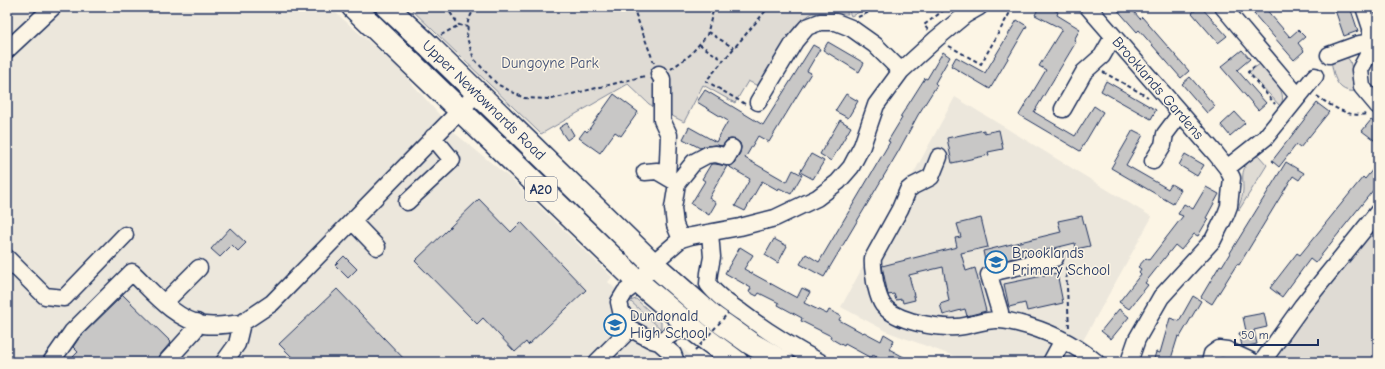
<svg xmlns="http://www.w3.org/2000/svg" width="1385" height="369" font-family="'Comic Neue',sans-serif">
  <rect width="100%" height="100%" fill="#fcf5e5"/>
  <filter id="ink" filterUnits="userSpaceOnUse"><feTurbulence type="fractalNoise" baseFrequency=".025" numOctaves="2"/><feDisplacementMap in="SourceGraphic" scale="8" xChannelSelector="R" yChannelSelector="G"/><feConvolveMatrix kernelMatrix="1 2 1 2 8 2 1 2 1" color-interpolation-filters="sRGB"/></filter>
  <g filter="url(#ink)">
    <path fill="#ece7dc" d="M 7,7 L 329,7 L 395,64 L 457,135 L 510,178 L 612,277 L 608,282 L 691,356 L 692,362 L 7,362 Z
      M 955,97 L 1152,217 L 1071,362 L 970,362 L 888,332 L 841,307 Z"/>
    <path fill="#dfdbd4" stroke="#7d8599" d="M 361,7 L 371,7 L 441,74 C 447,80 456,87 459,96 Z
      M 409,7 L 844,7 L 848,14 L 812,13 L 796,25 L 760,87 L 748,81 L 735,103 L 703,85 L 684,122 L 649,104 L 628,84 L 541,134 Z
      M 847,7 L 871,7 L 851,16 Z
      M 1346,56 L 1350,61 L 1357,91 C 1336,94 1333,74 1331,59 Z
      M 1260,64 C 1268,74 1290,92 1280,106 L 1249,72 Z
      M 478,109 L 481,109 L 568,191 L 601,231 L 632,260 L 635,264 L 475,112 Z
      M 1259,156 L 1267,165 L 1239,210 L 1238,209 C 1240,203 1243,196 1243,190 C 1243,174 1240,170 1253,157 Z
      M 1378,221 L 1378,362 L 1273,362 L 1288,338 Z
      M 656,280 L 768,362 L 753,362 L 740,353 L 690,313 L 658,285 Z
      M 636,299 L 661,322 L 661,329 L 630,301 Z"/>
    <path fill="#c8c7c6" stroke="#1b2f5e" d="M 1039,7 L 1049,7 L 1058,12 L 1057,15 L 1080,29 L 1074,40 L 1076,42 L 1034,112 L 1075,136 L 1094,106 L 1103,112 L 1080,151 L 1019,115 L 1046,70 L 1039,66 L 1062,29 L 1035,15 Z
      M 1115,7 L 1130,7 L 1140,19 L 1142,17 L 1189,71 L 1181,78 L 1139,30 L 1137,32 Z
      M 1199,7 L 1201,7 L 1227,36 L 1218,43 L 1192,13 Z
      M 1248,7 L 1264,7 L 1290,37 L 1298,30 L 1305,37 L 1298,43 L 1304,51 L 1294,60 Z
      M 1334,7 L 1350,7 L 1358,31 L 1344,36 Z
      M 1017,20 L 1027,26 L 990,89 L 951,66 L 956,57 L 985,73 Z
      M 828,42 L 864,63 L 859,72 L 823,50 Z
      M 813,45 L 820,49 L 807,71 L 811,73 L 800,91 L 769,142 L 758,136 L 745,158 L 787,182 L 793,170 L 802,175 L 791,194 L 779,188 L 778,190 L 762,181 L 745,211 L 735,206 L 750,179 L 728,166 L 733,165 L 740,153 L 741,147 L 740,143 L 736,140 L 731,139 L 727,140 L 722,146 L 715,145 L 706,146 L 700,148 L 683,139 L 689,127 L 716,142 L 728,121 L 697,102 L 705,90 L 763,125 Z
      M 1242,50 L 1250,59 L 1237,70 L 1266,103 L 1258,110 L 1221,67 Z
      M 943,52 L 950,57 L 935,83 L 937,85 L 918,115 L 898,152 L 824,277 L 800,264 L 806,254 L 819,262 L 890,142 L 888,141 L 902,118 L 900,117 L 906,108 L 925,78 L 927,79 Z
      M 1190,77 L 1215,106 L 1207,113 L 1182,84 Z
      M 1106,81 L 1156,110 L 1151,119 L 1101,91 Z
      M 614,94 L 638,112 L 621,136 L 615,132 L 600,153 L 579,138 L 585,130 L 587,132 Z
      M 846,94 L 858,101 L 848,118 L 835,111 Z
      M 1317,103 L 1329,112 L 1300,148 L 1296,145 L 1279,167 L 1272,161 Z
      M 1235,112 L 1245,123 L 1230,136 L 1221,125 Z
      M 840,120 L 851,127 L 831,161 L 820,154 Z
      M 1371,120 L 1378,125 L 1378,143 L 1362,131 Z
      M 567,123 L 574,135 L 567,140 L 559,128 Z
      M 984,130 L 984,133 L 999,130 L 1003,149 L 988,152 L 989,155 L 952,163 L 947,138 Z
      M 1133,130 L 1143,135 L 1126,165 L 1168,189 L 1171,184 L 1181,190 L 1173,204 L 1111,168 Z
      M 811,154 L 824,161 L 813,179 L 800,172 Z
      M 1185,154 L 1204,165 L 1197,176 L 1179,165 Z
      M 1286,162 L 1304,173 L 1299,180 L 1293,176 L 1239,265 L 1237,264 L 1212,304 L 1201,297 L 1220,265 L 1222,266 Z
      M 1378,163 L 1378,184 L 1315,263 L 1310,259 L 1282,297 L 1270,288 L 1297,253 L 1300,255 L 1363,177 L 1365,179 Z
      M 711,164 L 715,164 L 727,166 L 709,198 L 716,203 L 709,215 L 691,204 L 705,181 L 702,179 Z
      M 1206,187 L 1219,194 L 1206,218 L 1208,219 L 1198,236 L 1194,234 L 1181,250 L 1175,245 L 1145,283 L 1148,285 L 1129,309 L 1119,302 L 1141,274 L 1139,272 L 1141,269 L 1138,267 L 1146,258 L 1149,260 L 1183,216 L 1178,214 L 1184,204 L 1193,209 Z
      M 479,199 L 511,232 L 521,222 L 586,290 L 528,345 L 526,342 L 515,352 L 483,318 L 477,324 L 415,261 Z
      M 1082,216 L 1090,246 L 1076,249 L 1075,243 L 986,265 L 983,251 L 1061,232 L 1058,221 Z
      M 981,218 L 988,247 L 961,253 L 966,271 L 975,268 L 986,311 L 967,316 L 965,309 L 943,315 L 940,304 L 949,301 L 943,267 L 909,275 L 915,300 L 903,303 L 902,299 L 896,300 L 894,294 L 888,295 L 882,266 L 957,247 L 955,238 L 961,237 L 957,224 Z
      M 230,228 L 246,243 L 238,251 L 232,245 L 220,257 L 211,249 Z
      M 774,239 L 787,246 L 778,263 L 765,255 Z
      M 740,247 L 753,255 L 744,269 L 797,298 L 802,288 L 810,292 L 804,303 L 827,314 L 829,310 L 841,316 L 839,320 L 863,333 L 864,332 L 881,341 L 884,334 L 894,340 L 889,349 L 913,362 L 886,362 L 873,355 L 871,358 L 845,344 L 844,346 L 830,338 L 831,336 L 801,321 L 802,318 L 778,305 L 779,303 L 759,293 L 757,296 L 749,292 L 751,288 L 725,273 Z
      M 344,256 L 357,269 L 348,278 L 335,265 Z
      M 1057,273 L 1063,303 L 1027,311 L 1025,303 L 1009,307 L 1004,284 Z
      M 337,289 L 407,362 L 297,362 L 279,344 Z
      M 123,295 L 171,342 L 159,356 L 157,362 L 68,362 L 78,352 L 73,347 L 79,338 Z
      M 1193,296 L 1201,301 L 1180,337 L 1178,336 L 1170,362 L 1153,362 L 1156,352 L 1160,353 L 1170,318 L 1179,321 Z
      M 1119,309 L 1129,317 L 1111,339 L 1101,331 Z
      M 1264,313 L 1267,327 L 1254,330 L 1257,344 L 1243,347 L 1242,346 L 1239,333 L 1246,331 L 1243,317 Z"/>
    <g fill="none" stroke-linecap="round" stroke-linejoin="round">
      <g stroke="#1b2f5e" stroke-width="19">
        <path id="minor" d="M 1088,7 L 1216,154 L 1227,168 L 1232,178 L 1229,206 L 1226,214 L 1213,240 L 1161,297 L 1137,339 L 1129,362
          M 1223,7 L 1298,96
          M 1364,7 L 1371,28 L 1371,37 L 1368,55 L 1360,70 L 1362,87 L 1378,106
          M 7,50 L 53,7
          M 1329,55 L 1359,44 L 1370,42
          M 659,74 L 662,79 L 662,120 L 669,135 L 668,161 L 667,176
          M 758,102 L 795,41 L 807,27 L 820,22 L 836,22 L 851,28 L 875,45 L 901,71
          M 1063,109 L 1084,72 L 1102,56 L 1113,37
          M 939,157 L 931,177 L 913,186 L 908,190 L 900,209 L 873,258 C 872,266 874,273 875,282 C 877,289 878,298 883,305 C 896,322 937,328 957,327 C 972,326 985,319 999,320 C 1005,320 1012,322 1017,323 C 1046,330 1073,343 1096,362
          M 1153,161 L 1163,145 L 1165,134 L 1180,114
          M 1227,168 L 1265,138 L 1315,76
          M 645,172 L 657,171 L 674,181
          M 407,202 L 452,160 L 433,137
          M 352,221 L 377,247
          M 710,233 L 712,257 L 709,273 L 708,284 C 717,296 729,304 741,312 C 766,331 792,347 820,362
          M 681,239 L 675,225 L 673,208 L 677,183 L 694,162 L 707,155 L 716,154 L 727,157 L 732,148
          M 7,258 L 45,296 L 64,298 L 125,235
          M 164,303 L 199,268
          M 1000,320 L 1000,312 L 989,275 L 999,271 L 1055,258
          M 627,327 L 652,340 L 659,342 L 673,354 L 676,362
          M 659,342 C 679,331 675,327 699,334
          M 51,362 L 72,332 L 132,272 C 153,292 174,319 204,325 C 217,327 230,324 242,323
          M 166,362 L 194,331 L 197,322
          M 224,362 L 237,344 L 242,323 L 272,303 L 477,93
          M 597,362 L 624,335 L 627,327 L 625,317 L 621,311 L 619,302 L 625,292 L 638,282 L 660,257 L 681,239 L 691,236 L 740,227 L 775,218 L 817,198 L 838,182 L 851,167 L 862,146 L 876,105 L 901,71 L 936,39 L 965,15 L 979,7
          M 1051,362 L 1063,340
          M 1210,362 L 1212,354 L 1219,349 L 1227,350 L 1253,362
          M 1262,362 L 1302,306 L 1378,212"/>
      </g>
      <g stroke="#1b2f5e" stroke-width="25">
        <path id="highway" d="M 353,7 L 638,282 L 699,334 L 737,362
          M 387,7 L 429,46 L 654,265 L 712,316 L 750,343 L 783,362"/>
      </g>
      <path stroke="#1b2f5e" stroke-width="2" stroke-dasharray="4 3" stroke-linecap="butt" d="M 446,7 L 459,25 L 468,27
        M 475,7 L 468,21 L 467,38 L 474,59 L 497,84 L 524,98 L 552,99 L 645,76
        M 633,7 L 654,63
        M 858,17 L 881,7
        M 928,30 L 924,25 L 948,7
        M 708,32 L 734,48
        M 441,35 L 459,25
        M 699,44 L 723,60
        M 949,46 L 981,64 L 1013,7
        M 1255,66 L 1248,72 L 1275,104
        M 671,69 L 690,55 L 707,35 L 714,7
        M 1103,72 L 1148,97
        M 1317,96 C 1331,106 1349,118 1367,114
        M 745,104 L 706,81 L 769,7
        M 1066,267 L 1069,328"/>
      <use href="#minor" stroke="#fcf5e5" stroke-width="16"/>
      <use href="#highway" stroke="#fcf5e5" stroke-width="22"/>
      <path stroke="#1b2f5e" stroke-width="2" stroke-dasharray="4 3" stroke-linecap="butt" d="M 695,351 L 728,313"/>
    </g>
  </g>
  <defs>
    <g id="school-ring" transform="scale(1.15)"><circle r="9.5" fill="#fcf5e5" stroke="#1f6fb2" stroke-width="1.5"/><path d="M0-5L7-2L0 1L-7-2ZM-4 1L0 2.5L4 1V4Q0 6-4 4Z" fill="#1f6fb2"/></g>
  </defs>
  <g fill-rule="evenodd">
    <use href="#school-ring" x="996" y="262"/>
    <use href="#school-ring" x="615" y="325"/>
  </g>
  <g text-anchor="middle" stroke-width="3" stroke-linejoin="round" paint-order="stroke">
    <rect fill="#fcf5e5" stroke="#5e6a86" stroke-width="1" x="525" y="177" width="32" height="24" rx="3"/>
    <g font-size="14" font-weight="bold" fill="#1b2f5e">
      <text x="541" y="194">A20</text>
    </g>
    <g font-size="15" fill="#425176" stroke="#fcf5e5">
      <text x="550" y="68">Dungoyne Park</text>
    </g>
    <g font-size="15" fill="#1b2f5e" stroke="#fcf5e5">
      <text transform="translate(1158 88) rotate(49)" y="5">Brooklands Gardens</text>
      <text transform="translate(484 100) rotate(44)" y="5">Upper Newtownards Road</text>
    </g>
    <g font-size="15" fill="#1b2f5e" stroke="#fcf5e5" text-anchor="start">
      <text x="1012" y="258">Brooklands<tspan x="1012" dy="17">Primary School</tspan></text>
      <text x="630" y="321">Dundonald<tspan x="630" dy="17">High School</tspan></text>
    </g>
  </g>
  <rect width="1385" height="369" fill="none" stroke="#fcf5e5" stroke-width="24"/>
  <rect x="12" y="12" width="1361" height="345" fill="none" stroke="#1b2f5e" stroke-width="1.5" filter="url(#ink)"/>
  <path d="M1235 339v6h83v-6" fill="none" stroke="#1b2f5e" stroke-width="2"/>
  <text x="1241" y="339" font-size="12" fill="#1b2f5e" stroke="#fcf5e5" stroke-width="3" paint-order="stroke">50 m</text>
</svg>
